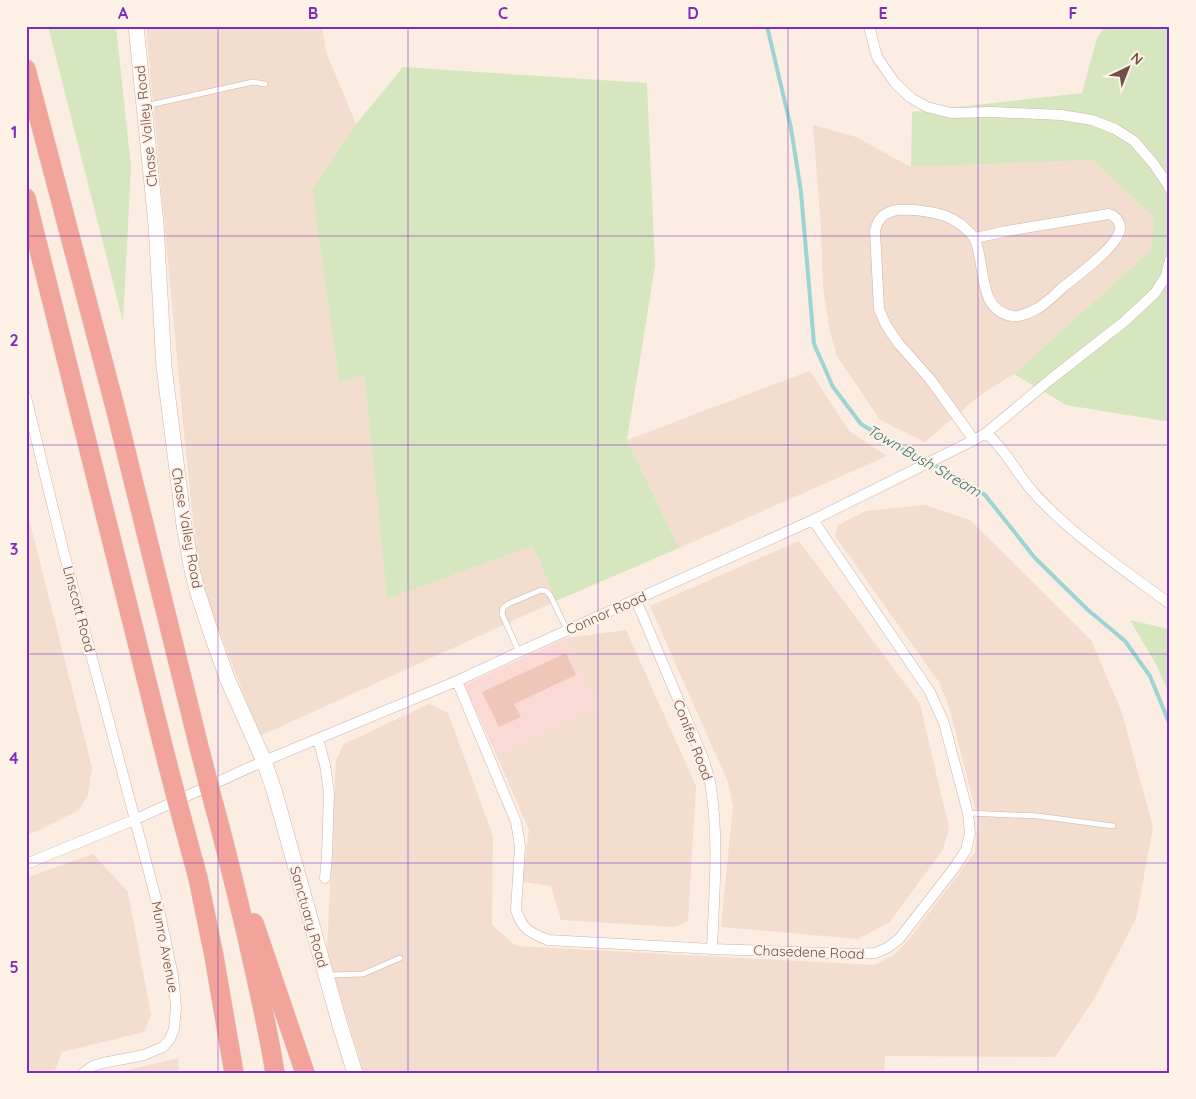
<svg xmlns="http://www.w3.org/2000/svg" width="1196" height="1099" font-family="Quicksand,sans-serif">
  <rect width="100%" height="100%" fill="#fbede1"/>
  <path fill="#f2ddcf" d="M 146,26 L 322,26 L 326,52 L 356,124 L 312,190 L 339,383 L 364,375 L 387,599 L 533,546 L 556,601 L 260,736 L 199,579 L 183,422 Z
    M 813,125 L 856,137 L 911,167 L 1093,160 L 1153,217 L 1151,250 L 1014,374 L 979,396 L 925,442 L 880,420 L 837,356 L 830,332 L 823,287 L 821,228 Z
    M 810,371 L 849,431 L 887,456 L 679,548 L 627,440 Z
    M 925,505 L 970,520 L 1091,640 L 1121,710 L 1153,827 L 1136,919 L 1094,999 L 1055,1057 L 885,1056 L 884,1073 L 364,1073 L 327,953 L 336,760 L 344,744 L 429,704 L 448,713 L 493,836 L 492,925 L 516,946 L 874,965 L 894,955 L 910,938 L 975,852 L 978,819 L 949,707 L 939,682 L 835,536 L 838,525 L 866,511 Z
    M 26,507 L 92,768 L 88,794 L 79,810 L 35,832 L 26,835 Z
    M 799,541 L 920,704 L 949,828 L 943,849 L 890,922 L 858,939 L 721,927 L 733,806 L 728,782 L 650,606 Z
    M 626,630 L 696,786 L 688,921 L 676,927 L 561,920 L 551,886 L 522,882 L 529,830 L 496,754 L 597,707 L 566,638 Z
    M 93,854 L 128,892 L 151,1015 L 144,1032 L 62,1052 L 54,1073 L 26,1073 L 26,878 Z
    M 178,1058 L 179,1073 L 116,1073 Z"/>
  <path fill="#fbdad5" d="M 566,638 L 598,707 L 496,754 L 464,685 Z"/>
  <path fill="#d6e7c0" d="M 48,26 L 116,26 L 131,167 L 123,322 Z
    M 1105,26 L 1170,26 L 1170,422 L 1066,405 L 1014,374 L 1151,250 L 1153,217 L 1093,160 L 911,167 L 912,112 L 1082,93 L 1097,38 Z
    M 403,67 L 647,83 L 655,266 L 627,440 L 679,548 L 556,601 L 533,546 L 387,599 L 364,375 L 339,383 L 312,190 L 356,124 Z
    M 1130,620 L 1165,628 L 1170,632 L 1170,697 L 1157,666 Z"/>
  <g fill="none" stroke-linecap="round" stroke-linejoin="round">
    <path stroke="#9dd4d4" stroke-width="4" d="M 767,26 L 791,128 L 801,192 L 814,344 L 833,387 L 861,424 L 900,448 L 926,461
      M 932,464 L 947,471 L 985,495 L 1035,558 L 1088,610 L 1125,641 L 1150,676 L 1170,725"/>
  </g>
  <path fill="#efc7b9" d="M 566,653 L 576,675 L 514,704 L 521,717 L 499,727 L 482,692 Z"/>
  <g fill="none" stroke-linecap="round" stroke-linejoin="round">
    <g stroke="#cdb5ab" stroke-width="6">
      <path id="lane" d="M 145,106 L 253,82 L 265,84
        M 519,652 L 502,614 L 503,608 L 508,604 L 541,590 L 546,591 L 550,595 L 567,630
        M 968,813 L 1038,816 L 1113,826
        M 329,975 L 363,974 L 400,958"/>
    </g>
    <g stroke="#cdb5ab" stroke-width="11">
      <path id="street" d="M 869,26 L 877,57 L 895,83 L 911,98 L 927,107 L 951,113 L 991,112 L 1061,115 L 1092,120 L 1115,129 L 1134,141 L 1153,163 L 1168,185 L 1170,189
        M 26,397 L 63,549 L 159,910 L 173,976 L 176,1007 L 174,1029 L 170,1039 L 163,1047 L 144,1055 L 103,1063 L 93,1066 L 83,1073
        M 986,433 C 1007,451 1016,473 1034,493 C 1073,536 1123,569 1170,604
        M 974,440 L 930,379 L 898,343 L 886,325 L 879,309 L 875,231 C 878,218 884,212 898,210 C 908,209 925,211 935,213 C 949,216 959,221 968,231 C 971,234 974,236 975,240 C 986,265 977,310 1012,316 C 1021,318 1032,311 1040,307 C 1048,301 1056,294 1063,287 C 1077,276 1112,250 1118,235 C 1123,226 1118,217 1109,214 L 1007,231 L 975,238
        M 636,600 L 703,758 C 706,768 710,778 711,788 C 719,841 714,896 712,949
        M 457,681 L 516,822 L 520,846 L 516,910 C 522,929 530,933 548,940 L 712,949 L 852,954 L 875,953 L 887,948 L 899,939 L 955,867 L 966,850 L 970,833 L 968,813 L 944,723 L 930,692 L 813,520
        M 318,739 L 325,765 L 329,793 L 327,855 L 325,878
        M 26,864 L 134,820 L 264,761 L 457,681 L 519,652 L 813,520 L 974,440 L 986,433 L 1051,379 L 1125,321 L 1155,293 L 1166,276 L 1170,260"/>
    </g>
    <g stroke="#d0b4a8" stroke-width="16">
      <path id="secondary" d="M 136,26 L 156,224 L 164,367 L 184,525 L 191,565 L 197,590 L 211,633 L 227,678 L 264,761 L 274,790 L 340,1025 L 355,1073"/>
    </g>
    <g stroke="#d7cecc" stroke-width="20">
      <path id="highway" d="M 26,69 L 115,407 L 200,751
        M 26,198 L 167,762
        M 214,805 C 225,844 234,884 244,924 C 255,973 267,1023 275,1073
        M 182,819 L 198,878 L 214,956 L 234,1073
        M 254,923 L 305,1073"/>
    </g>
    <use href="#lane" stroke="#fff" stroke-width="5"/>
    <use href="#street" stroke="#fff" stroke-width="10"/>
    <use href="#secondary" stroke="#fff" stroke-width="15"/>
    <use href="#highway" stroke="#f3a49a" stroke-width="19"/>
    <g stroke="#d7cecc" stroke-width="20" stroke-linecap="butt">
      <path id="highway-bridge" d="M 200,751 L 214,805
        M 167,762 L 182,819"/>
    </g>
    <use href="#highway-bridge" stroke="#f3a49a" stroke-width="19"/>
  </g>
  <path fill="none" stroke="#7b2cbf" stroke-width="1" stroke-opacity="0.55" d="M 218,26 L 218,1073M 408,26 L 408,1073M 598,26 L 598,1073M 788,26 L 788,1073M 978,26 L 978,1073M 26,236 L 1170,236M 26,445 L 1170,445M 26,654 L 1170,654M 26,863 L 1170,863"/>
  <g text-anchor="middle" stroke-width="4" stroke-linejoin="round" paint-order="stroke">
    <g font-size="14" fill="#705149" stroke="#fef1e6">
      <text transform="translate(146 126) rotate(-96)" y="5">Chase Valley Road</text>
      <text transform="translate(187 528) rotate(80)" y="5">Chase Valley Road</text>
      <text transform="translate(79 609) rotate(75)" y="5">Linscott Road</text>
      <text transform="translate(606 613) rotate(-24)" y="5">Connor Road</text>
      <text transform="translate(693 740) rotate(69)" y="5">Conifer Road</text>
      <text transform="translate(309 917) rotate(74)" y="5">Sanctuary Road</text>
      <text transform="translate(165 947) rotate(79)" y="5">Munro Avenue</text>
      <text transform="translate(809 952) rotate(2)" y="5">Chasedene Road</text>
    </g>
    <g font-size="15" font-style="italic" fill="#3e7576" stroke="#fef1e6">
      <text transform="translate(924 461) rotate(30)" y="5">Town Bush Stream</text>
    </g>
  </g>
  <rect width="1196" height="1099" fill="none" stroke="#fef1e6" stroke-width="55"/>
  <g transform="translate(1128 68) rotate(43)" stroke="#fef1e6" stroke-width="4" paint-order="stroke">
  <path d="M0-4L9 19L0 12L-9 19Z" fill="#705149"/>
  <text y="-8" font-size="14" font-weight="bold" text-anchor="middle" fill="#705149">N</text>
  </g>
  <rect x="28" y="28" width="1140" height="1044" fill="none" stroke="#7b2cbf" stroke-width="2"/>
  <g font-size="16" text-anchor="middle" font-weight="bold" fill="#7b2cbf">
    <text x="123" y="19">A</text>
    <text x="313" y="19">B</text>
    <text x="503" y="19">C</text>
    <text x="693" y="19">D</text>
    <text x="883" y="19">E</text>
    <text x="1073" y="19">F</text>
    <text x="14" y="138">1</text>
    <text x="14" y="346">2</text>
    <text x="14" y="555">3</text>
    <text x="14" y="764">4</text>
    <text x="14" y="973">5</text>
  </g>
</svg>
